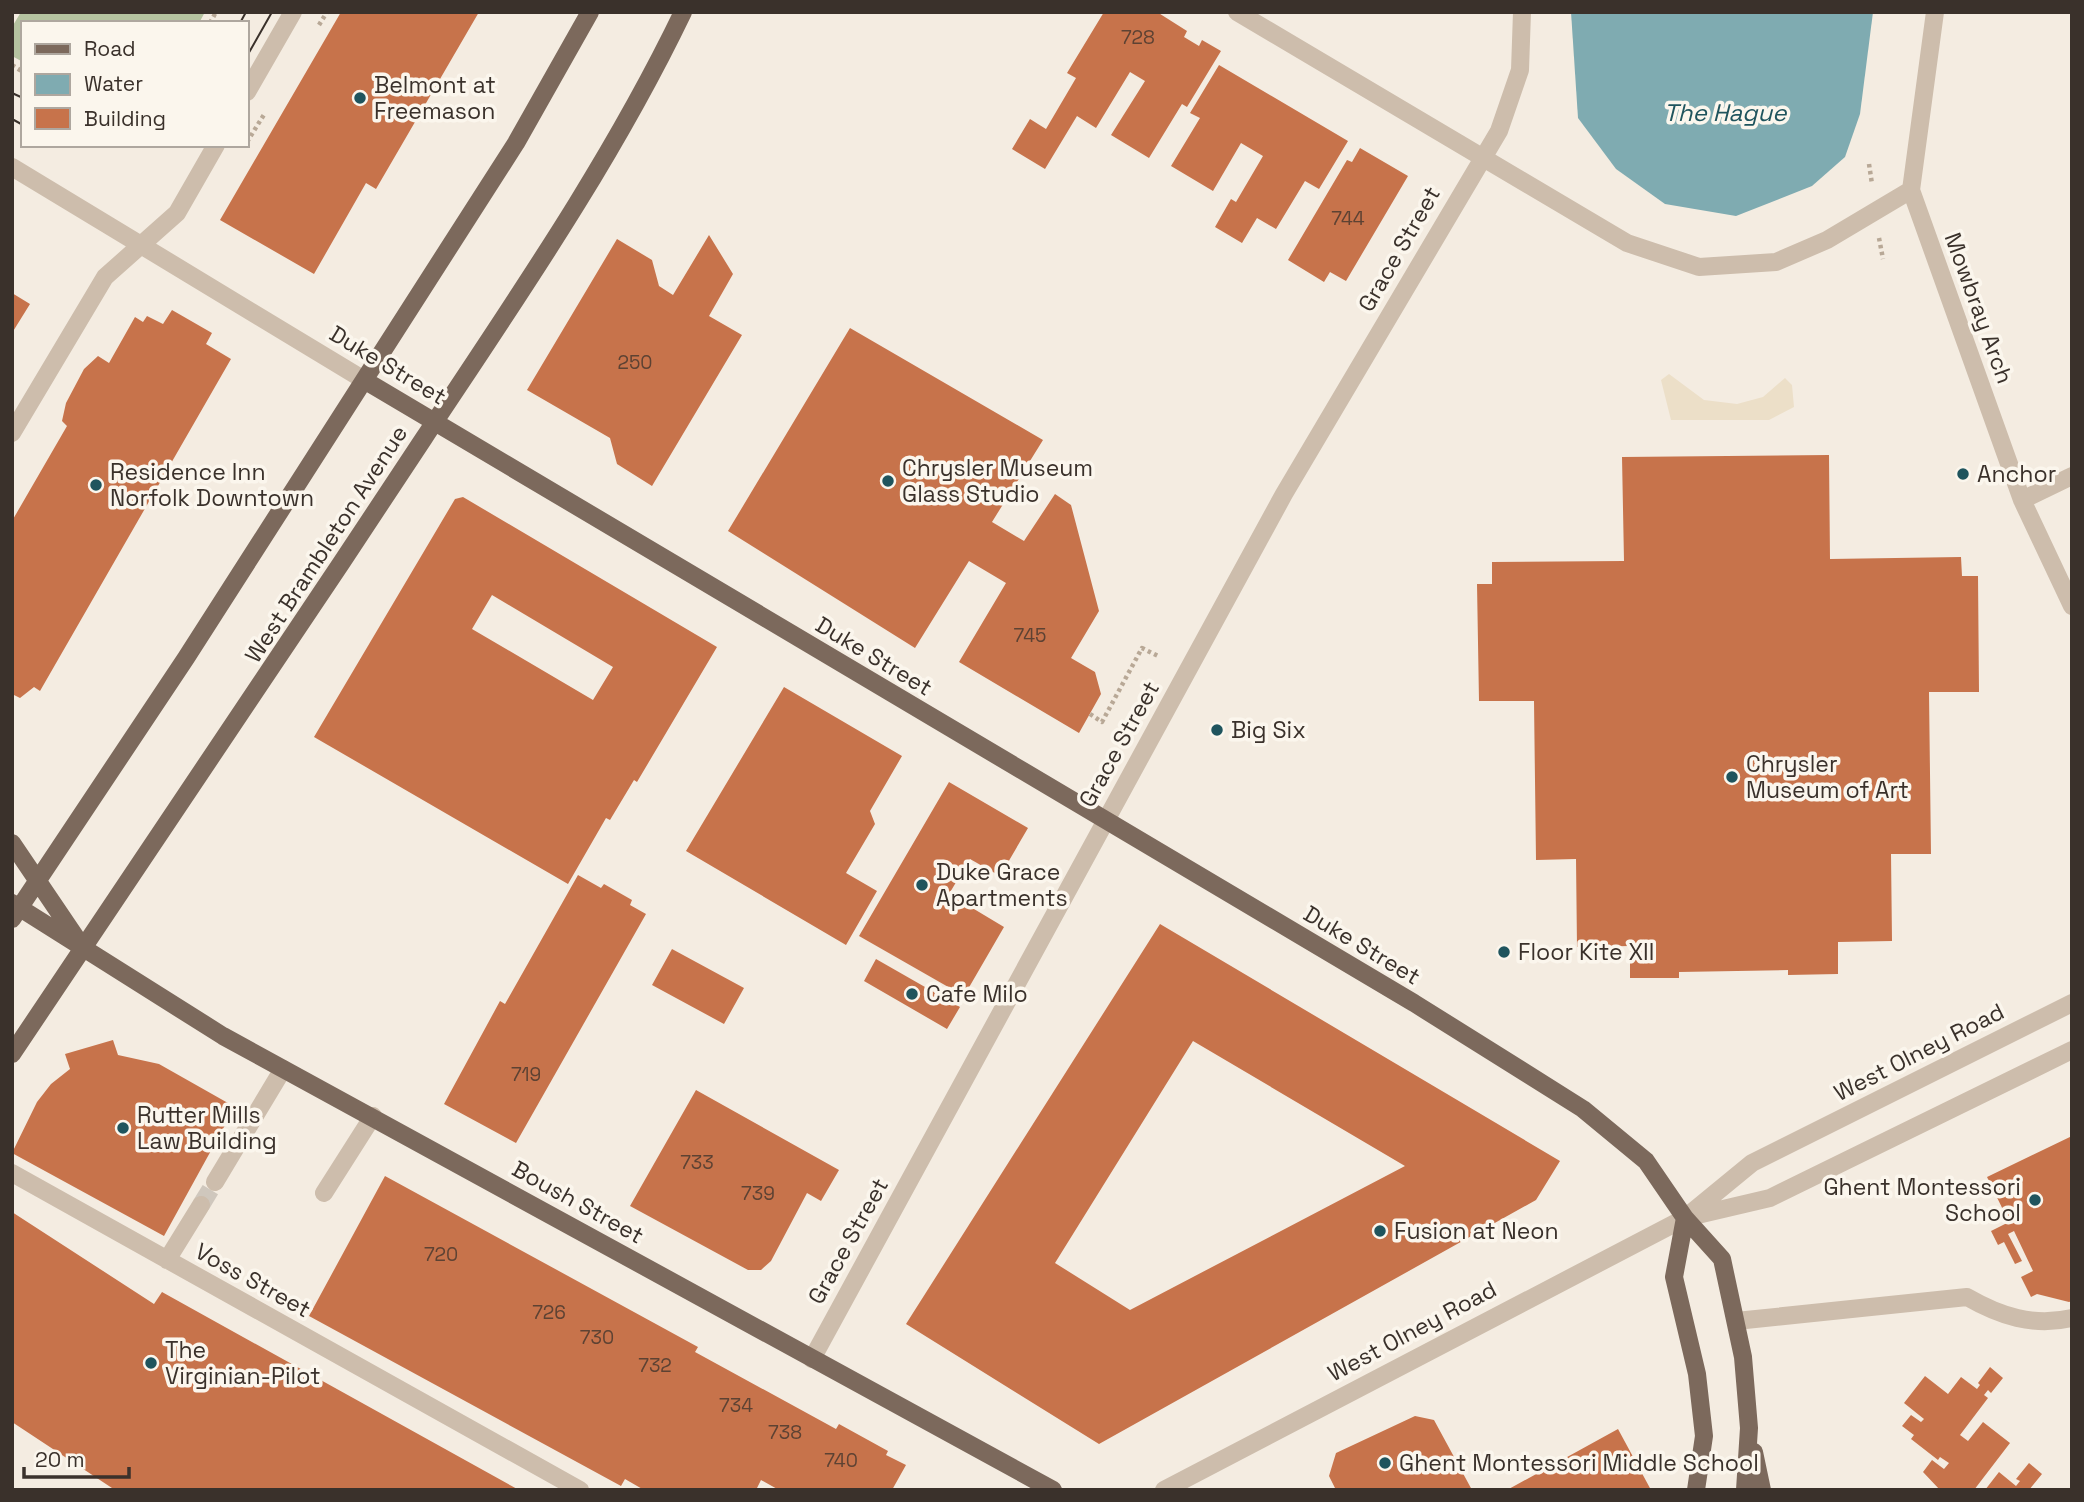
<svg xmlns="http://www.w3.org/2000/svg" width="2084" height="1502" font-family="'Space Grotesk',sans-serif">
  <rect width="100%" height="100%" fill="#f4ece1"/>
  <path fill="#b5c3a0" d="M 21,12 L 205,12 L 199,23 L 23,23 L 23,62 L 12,56 L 12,27 Z"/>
  <path fill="#ecdfc8" d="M 1669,374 L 1704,400 L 1737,404 L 1763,397 L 1785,378 L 1792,385 L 1794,407 L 1769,420 L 1671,420 L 1661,380 Z"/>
  <path fill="#7fabb1" d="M 1571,12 L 1873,12 L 1860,114 L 1845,157 L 1812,186 L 1736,216 L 1665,204 L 1616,169 L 1578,118 Z"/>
  <path fill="#c7734b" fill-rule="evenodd" d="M 341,12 L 479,12 L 376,189 L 366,183 L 314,274 L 220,220 Z
    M 1104,12 L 1157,12 L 1187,31 L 1184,37 L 1199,46 L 1202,40 L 1221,51 L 1187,107 L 1182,104 L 1149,158 L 1111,135 L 1145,81 L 1130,72 L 1096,128 L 1077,116 L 1045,169 L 1012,149 L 1030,119 L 1046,129 L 1076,78 L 1067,73 Z
    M 1219,65 L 1348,141 L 1319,189 L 1305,181 L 1276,229 L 1257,218 L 1242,243 L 1215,227 L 1231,199 L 1236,202 L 1263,156 L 1241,143 L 1213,191 L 1171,166 L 1200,118 L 1190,113 Z
    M 1360,148 L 1408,176 L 1346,281 L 1330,272 L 1324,282 L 1288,260 L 1347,160 L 1352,162 Z
    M 709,235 L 733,274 L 709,316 L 742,335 L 652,486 L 617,464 L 610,438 L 527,390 L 617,239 L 652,260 L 659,286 L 673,295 Z
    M 12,293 L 30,304 L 12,333 Z
    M 172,310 L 212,333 L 206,344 L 231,359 L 40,691 L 34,687 L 20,698 L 12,694 L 12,521 L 67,426 L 62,421 L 66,403 L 84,369 L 98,356 L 109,363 L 135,317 L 143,322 L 147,316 L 163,324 Z
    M 850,328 L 1043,440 L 992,522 L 1024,541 L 1055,494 L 1071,505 L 1099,611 L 1071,658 L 1095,672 L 1101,694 L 1079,733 L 959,662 L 1006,583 L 969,561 L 915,648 L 728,531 Z
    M 1829,455 L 1830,559 L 1961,557 L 1962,576 L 1978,576 L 1979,692 L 1929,692 L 1931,854 L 1891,854 L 1892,941 L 1838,942 L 1838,974 L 1788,975 L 1788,970 L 1679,972 L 1679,978 L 1630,978 L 1630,946 L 1577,947 L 1576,859 L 1536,860 L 1534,701 L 1479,701 L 1477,584 L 1492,584 L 1492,562 L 1624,561 L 1622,457 Z
    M 463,497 L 717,647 L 637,782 L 634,780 L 610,820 L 606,818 L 568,884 L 314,737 L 455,499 ZM 492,595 L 613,667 L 593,700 L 472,629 Z
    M 784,687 L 902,756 L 870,811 L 875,824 L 846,873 L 877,891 L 846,945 L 686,851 Z
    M 949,782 L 1028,828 L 1000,876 L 970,859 L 949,894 L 1004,927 L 964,996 L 859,936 Z
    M 578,875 L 601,888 L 604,884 L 632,900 L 630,905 L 646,914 L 516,1143 L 444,1104 L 500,1001 L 505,1004 Z
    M 1160,924 L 1560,1161 L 1536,1200 L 1099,1444 L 906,1324 ZM 1193,1041 L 1405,1166 L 1130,1310 L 1055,1263 Z
    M 672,949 L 744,988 L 724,1024 L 652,985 Z
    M 876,959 L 960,1007 L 947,1029 L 864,981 Z
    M 113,1040 L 118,1055 L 159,1064 L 235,1107 L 164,1236 L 12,1153 L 37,1102 L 51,1084 L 70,1069 L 65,1054 Z
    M 696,1090 L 839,1170 L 821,1201 L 807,1193 L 771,1261 L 761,1270 L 748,1270 L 630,1206 Z
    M 2072,1136 L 2072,1301 L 2069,1302 L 2037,1294 L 2031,1297 L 2021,1277 L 2033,1271 L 2014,1231 L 2008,1234 L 2022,1261 L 2015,1264 L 2004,1242 L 1998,1245 L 1991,1231 L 2009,1222 L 1987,1177 Z
    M 385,1176 L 698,1347 L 695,1352 L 836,1429 L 839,1424 L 888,1451 L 886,1455 L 906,1465 L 892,1490 L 779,1490 L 761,1480 L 756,1490 L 644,1490 L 625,1479 L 621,1486 L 309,1316 Z
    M 12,1212 L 154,1304 L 162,1292 L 519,1490 L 115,1490 L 12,1422 Z
    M 1990,1367 L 2003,1378 L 1991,1393 L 1988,1390 L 1984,1395 L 1988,1398 L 1960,1435 L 1968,1441 L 1983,1422 L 2010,1443 L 1974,1490 L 1940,1490 L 1923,1472 L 1932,1460 L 1944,1469 L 1949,1463 L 1940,1457 L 1938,1460 L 1911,1439 L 1914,1435 L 1902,1426 L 1911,1415 L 1921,1422 L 1924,1419 L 1904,1403 L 1925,1376 L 1948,1394 L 1961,1377 L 1977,1389 L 1980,1385 L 1978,1383 Z
    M 1415,1416 L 1434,1420 L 1472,1490 L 1336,1490 L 1329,1476 L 1336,1453 Z
    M 1618,1429 L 1651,1490 L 1507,1490 Z
    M 2029,1463 L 2042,1474 L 2029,1490 L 1985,1490 L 1999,1472 L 2016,1486 L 2020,1481 L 2016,1479 Z"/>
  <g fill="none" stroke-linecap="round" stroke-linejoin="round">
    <path stroke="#cfc7bd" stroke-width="18" stroke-dasharray="18 9" stroke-linecap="butt" d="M 201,1205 L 215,1182"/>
    <path stroke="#b8a896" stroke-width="4.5" stroke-dasharray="3.5 3.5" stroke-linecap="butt" d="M 210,23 L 216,12
      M 319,25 L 327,12
      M 12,65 L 23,72
      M 247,142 L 265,113
      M 1869,164 L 1872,184
      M 1879,238 L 1883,259
      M 1090,714 L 1102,722 L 1142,648 L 1158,656"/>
    <path stroke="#cdbdac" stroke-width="18" d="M 1237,12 L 1627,243 L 1699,267 L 1776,262 L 1827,240 L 1911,190
      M 1935,12 L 1911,190 L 2022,500 L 2072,606
      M 247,92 L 293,12
      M 12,167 L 364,380
      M 12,433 L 105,277 L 177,213 L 216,145
      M 2022,500 L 2072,476
      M 12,1173 L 580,1490
      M 215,1182 L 283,1069
      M 324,1193 L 373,1116
      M 1689,1217 L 1770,1198 L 2072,1050
      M 167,1260 L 201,1205
      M 1736,1321 L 1967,1297 C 2000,1316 2033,1327 2072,1318
      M 812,1359 L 1284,494 L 1499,131 L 1520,70 L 1522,12
      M 1164,1490 L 1685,1218 L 1752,1163 L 2072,1003"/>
    <path stroke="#7c695c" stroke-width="18" d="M 364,380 L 1414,1003 L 1583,1109 L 1646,1161 L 1685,1218 L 1722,1259 L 1743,1357 L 1749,1428 L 1745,1490
      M 12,843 L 79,942
      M 12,903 L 223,1036 L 1053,1490
      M 12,919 L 186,658 L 516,143 L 590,12
      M 12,1054 C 151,849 288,644 424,438 C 516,299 611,162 683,12
      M 1685,1218 L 1674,1277 L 1697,1374 L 1704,1436 L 1696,1490
      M 1754,1452 L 1762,1490"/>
    <path stroke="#3a312b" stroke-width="2" d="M 240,23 L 246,12
      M 247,56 L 272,12
      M 12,93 L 23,98
      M 12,119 L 23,125
      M 98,145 L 109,145"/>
  </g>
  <g fill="#1f545d" stroke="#fbf6ed" stroke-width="2.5">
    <circle cx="360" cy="98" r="7"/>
    <circle cx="1963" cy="474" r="7"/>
    <circle cx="888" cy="481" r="7"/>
    <circle cx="96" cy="485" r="7"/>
    <circle cx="1217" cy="730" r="7"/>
    <circle cx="1732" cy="777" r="7"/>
    <circle cx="922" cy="885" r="7"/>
    <circle cx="1504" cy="952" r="7"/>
    <circle cx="912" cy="994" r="7"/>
    <circle cx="123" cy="1128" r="7"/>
    <circle cx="2035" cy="1200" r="7"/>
    <circle cx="1380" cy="1231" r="7"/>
    <circle cx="151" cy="1363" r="7"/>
    <circle cx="1385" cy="1463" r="7"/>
  </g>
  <g text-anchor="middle" stroke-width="7" stroke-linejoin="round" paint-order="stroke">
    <g font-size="19" fill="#5d4233">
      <text x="1138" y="44">728</text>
      <text x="1348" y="225">744</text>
      <text x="635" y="369">250</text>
      <text x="1030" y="642">745</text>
      <text x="526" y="1081">719</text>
      <text x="697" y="1169">733</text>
      <text x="758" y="1200">739</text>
      <text x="441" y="1261">720</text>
      <text x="549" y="1319">726</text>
      <text x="597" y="1344">730</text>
      <text x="655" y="1372">732</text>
      <text x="736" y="1412">734</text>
      <text x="785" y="1439">738</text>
      <text x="841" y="1467">740</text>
    </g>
    <g font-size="23" fill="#3a312b" stroke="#fbf6ed" text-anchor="start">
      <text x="374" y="93">Belmont at<tspan x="374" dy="26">Freemason</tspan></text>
      <text x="902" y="476">Chrysler Museum<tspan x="902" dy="26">Glass Studio</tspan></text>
      <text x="110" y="480">Residence Inn<tspan x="110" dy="26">Norfolk Downtown</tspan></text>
      <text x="1977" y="482">Anchor</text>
      <text x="1231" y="738">Big Six</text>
      <text x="1746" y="772">Chrysler<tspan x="1746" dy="26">Museum of Art</tspan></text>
      <text x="936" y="880">Duke Grace<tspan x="936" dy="26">Apartments</tspan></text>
      <text x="1518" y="960">Floor Kite XII</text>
      <text x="926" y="1002">Cafe Milo</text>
      <text x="137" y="1123">Rutter Mills<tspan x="137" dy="26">Law Building</tspan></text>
      <text x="2021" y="1195" text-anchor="end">Ghent Montessori<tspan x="2021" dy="26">School</tspan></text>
      <text x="1394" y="1239">Fusion at Neon</text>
      <text x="165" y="1358">The<tspan x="165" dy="26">Virginian-Pilot</tspan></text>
      <text x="1399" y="1471">Ghent Montessori Middle School</text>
    </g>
    <g font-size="23" fill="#3a312b" stroke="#fbf6ed">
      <text transform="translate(1399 249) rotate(-60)" y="8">Grace Street</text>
      <text transform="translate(1979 308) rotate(70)" y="8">Mowbray Arch</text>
      <text transform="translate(388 365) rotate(31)" y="8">Duke Street</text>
      <text transform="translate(326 544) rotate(-57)" y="8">West Brambleton Avenue</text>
      <text transform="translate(874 656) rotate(31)" y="8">Duke Street</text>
      <text transform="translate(1119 744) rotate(-61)" y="8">Grace Street</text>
      <text transform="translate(1362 945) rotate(31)" y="8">Duke Street</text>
      <text transform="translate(1919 1052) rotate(-27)" y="8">West Olney Road</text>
      <text transform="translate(578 1202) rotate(29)" y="8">Boush Street</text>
      <text transform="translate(848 1241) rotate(-61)" y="8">Grace Street</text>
      <text transform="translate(253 1280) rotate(29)" y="8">Voss Street</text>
      <text transform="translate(1412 1331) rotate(-28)" y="8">West Olney Road</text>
    </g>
    <g font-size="24" font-style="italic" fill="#1f545d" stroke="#fbf6ed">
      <text x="1725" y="121">The Hague</text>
    </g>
  </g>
  <rect width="2084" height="1502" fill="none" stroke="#3a312b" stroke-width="28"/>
  <rect x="21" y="21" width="228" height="126" fill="#fbf6ed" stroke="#aea79f" stroke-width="2"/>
  <rect x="35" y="44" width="35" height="10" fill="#7c695c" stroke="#aea79f" stroke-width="2"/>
  <text x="84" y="56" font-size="21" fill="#3a312b">Road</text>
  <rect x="35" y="74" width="35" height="21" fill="#7fabb1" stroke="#aea79f" stroke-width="2"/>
  <text x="84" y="91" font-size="21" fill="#3a312b">Water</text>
  <rect x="35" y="108" width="35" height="21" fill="#c7734b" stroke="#aea79f" stroke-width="2"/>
  <text x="84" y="126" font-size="21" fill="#3a312b">Building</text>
  <path d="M24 1467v10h105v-10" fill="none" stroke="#3a312b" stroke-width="3.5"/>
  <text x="35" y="1467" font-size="21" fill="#3a312b" stroke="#fbf6ed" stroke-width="5" paint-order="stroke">20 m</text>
</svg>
